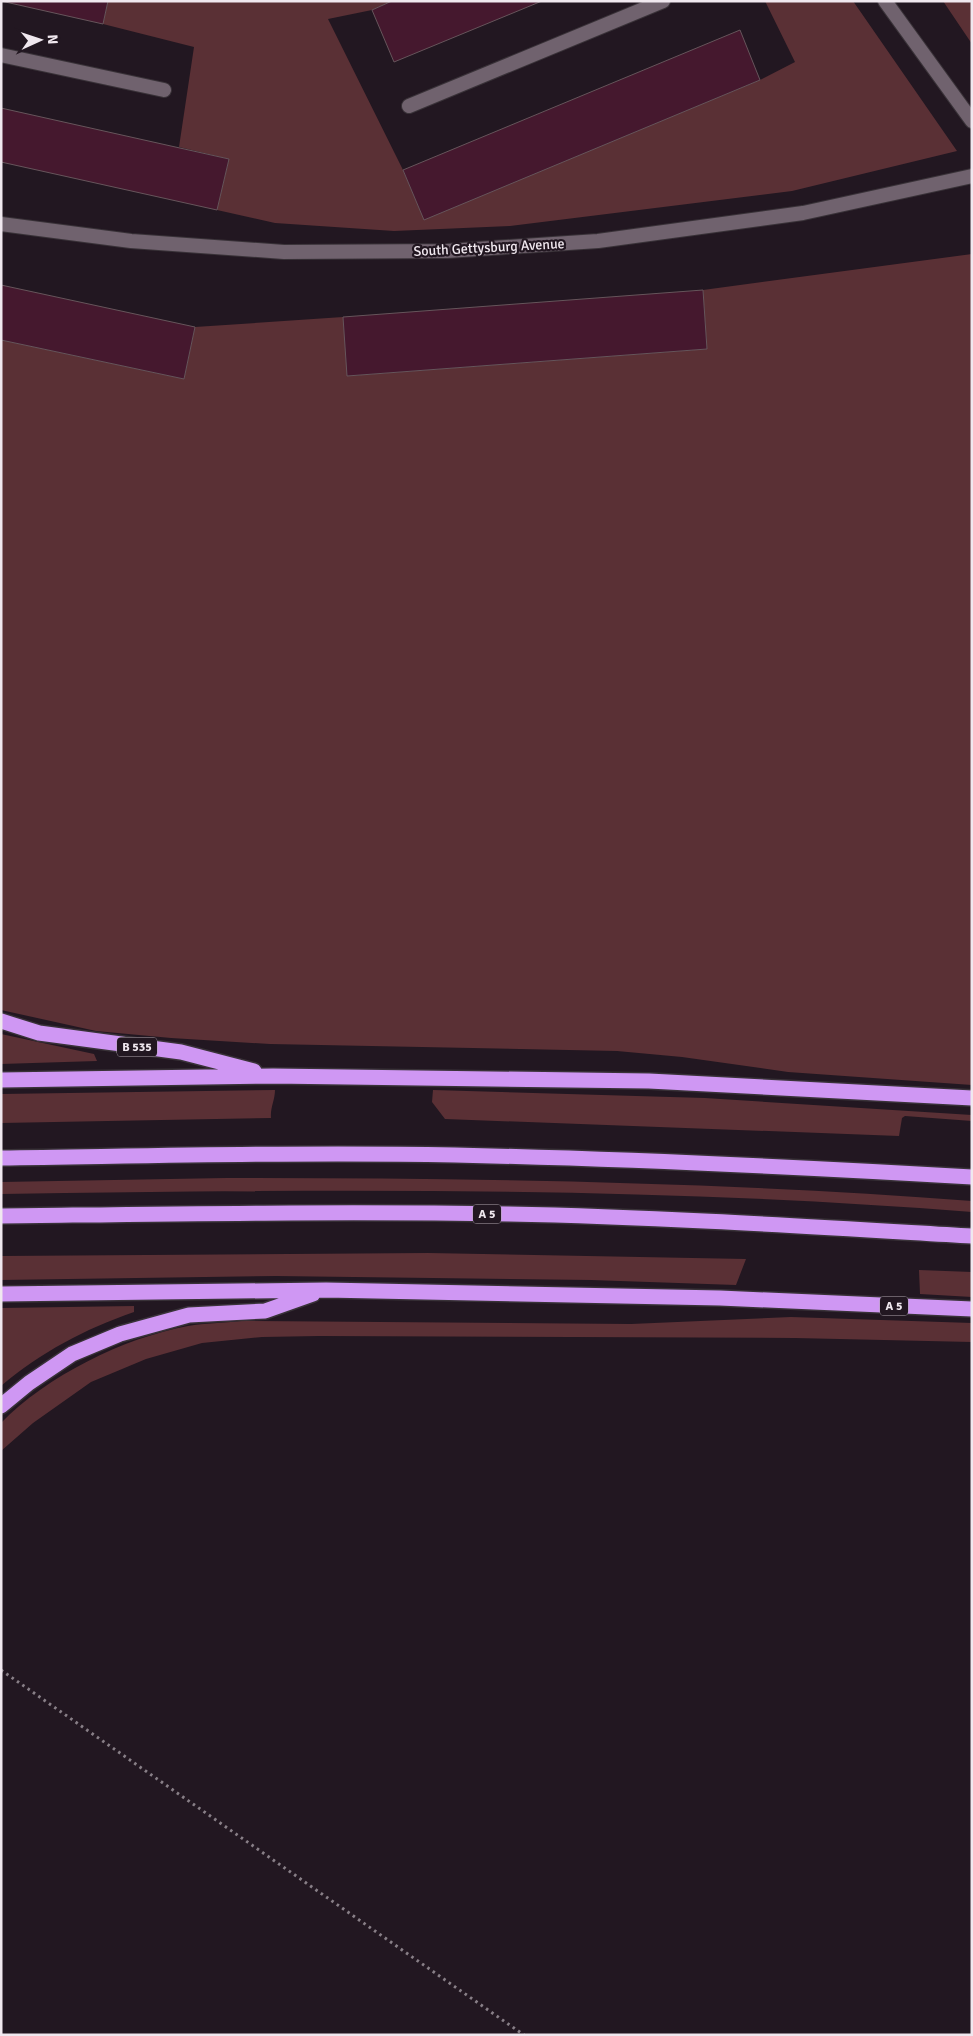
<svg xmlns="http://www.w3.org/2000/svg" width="973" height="2036" font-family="Signika,sans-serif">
  <rect width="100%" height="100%" fill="#221721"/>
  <path fill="#5a3035" d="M 108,1 L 392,1 L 372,10 L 328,19 L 403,170 L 424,219 L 760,80 L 795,62 L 765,1 L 853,1 L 957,151 L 792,191 L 510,226 L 394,231 L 275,223 L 217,210 L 229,159 L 179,147 L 194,47 L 103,24 Z
    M 943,1 L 972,1 L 972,44 Z
    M 972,254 L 972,1085 L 788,1072 L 682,1057 L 617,1051 L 270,1044 L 171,1038 L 96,1031 L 1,1010 L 1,340 L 184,379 L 195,327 L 343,317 L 348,376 L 707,349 L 703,290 Z
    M 1,1034 L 94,1054 L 97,1061 L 1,1064 Z
    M 275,1090 C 275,1100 270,1108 271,1118 L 1,1123 L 1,1094 Z
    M 433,1090 L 705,1098 L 972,1115 L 972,1121 L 905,1116 L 902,1118 L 899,1136 L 445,1119 L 432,1102 Z
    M 226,1178 C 474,1178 724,1182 972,1201 L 972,1212 C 649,1186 325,1189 1,1194 L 1,1182 Z
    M 428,1253 L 746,1259 L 736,1285 L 591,1280 L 276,1276 L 1,1280 L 1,1256 Z
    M 919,1270 L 972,1272 L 972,1297 L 920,1294 Z
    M 134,1306 L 134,1312 C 85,1329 41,1352 1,1386 L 1,1308 Z
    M 791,1317 L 972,1323 L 972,1342 L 795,1338 L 319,1336 L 262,1337 L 202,1343 L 146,1359 L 91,1382 L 33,1423 L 1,1451 L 1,1423 C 47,1376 123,1338 188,1326 C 205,1323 223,1323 241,1321 L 631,1324 Z"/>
  <path fill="#45182e" stroke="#66555b" d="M 1,1 L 108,1 L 103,24 Z
    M 392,1 L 542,1 L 394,62 L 372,10 Z
    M 740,30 L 760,80 L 424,220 L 403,170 Z
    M 1,108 L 229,159 L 217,210 L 1,162 Z
    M 1,285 L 195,327 L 184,379 L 1,340 Z
    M 703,290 L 707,349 L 347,376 L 343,317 Z"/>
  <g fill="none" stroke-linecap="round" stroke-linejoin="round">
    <g stroke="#393238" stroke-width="16">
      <path id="service" d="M 1,55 L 164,90
        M 409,106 L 663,1"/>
    </g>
    <g stroke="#393238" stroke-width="16">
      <path id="minor" d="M 885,1 L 972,121
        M 1,224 L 131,241 L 284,252 L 447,251 L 598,241 L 803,213 L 972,176"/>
    </g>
    <g stroke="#393238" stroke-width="18">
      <path id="motorway" d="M 1,1021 L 39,1033 L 181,1052 L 254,1071
        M 1,1080 L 273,1076 L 649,1081 L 972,1098
        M 1,1158 C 152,1156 304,1152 455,1155 C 628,1159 800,1167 972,1177
        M 1,1216 C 170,1214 340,1211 509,1214 C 663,1217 817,1227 972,1236
        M 1,1294 L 326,1290 L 720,1298 L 972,1309
        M 1,1406 L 29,1383 L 72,1354 L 120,1334 L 189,1315 L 265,1311 L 313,1294"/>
    </g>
    <path stroke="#887f87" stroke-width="3" stroke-dasharray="2.5 4" stroke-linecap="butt" d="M 1,1670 L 524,2035"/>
    <use href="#service" stroke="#70626e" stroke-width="14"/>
    <use href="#minor" stroke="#70626e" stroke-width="14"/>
    <use href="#motorway" stroke="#cf97f3" stroke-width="15"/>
  </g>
  <g text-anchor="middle" stroke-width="4.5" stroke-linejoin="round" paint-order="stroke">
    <g fill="#221721" stroke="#b2a9b1" stroke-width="1">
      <rect x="117" y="1037.5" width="40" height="19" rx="4"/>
      <rect x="473" y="1204.5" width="28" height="19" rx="4"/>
      <rect x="880" y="1296.5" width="28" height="19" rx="4"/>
    </g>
    <g font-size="12" font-weight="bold" fill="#f0e8ef">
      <text x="137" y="1051">B 535</text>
      <text x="487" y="1218">A 5</text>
      <text x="894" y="1310">A 5</text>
    </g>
    <g font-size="14" fill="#f0e8ef" stroke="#221721">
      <text transform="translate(489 247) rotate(-3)" y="5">South Gettysburg Avenue</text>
    </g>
  </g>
  <rect width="973" height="2036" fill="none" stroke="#f0e8ef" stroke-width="5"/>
  <g transform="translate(40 40) rotate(87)" stroke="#221721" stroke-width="4" paint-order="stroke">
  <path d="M0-4L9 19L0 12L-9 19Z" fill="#f0e8ef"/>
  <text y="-8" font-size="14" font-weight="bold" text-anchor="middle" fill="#f0e8ef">N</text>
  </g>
</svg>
